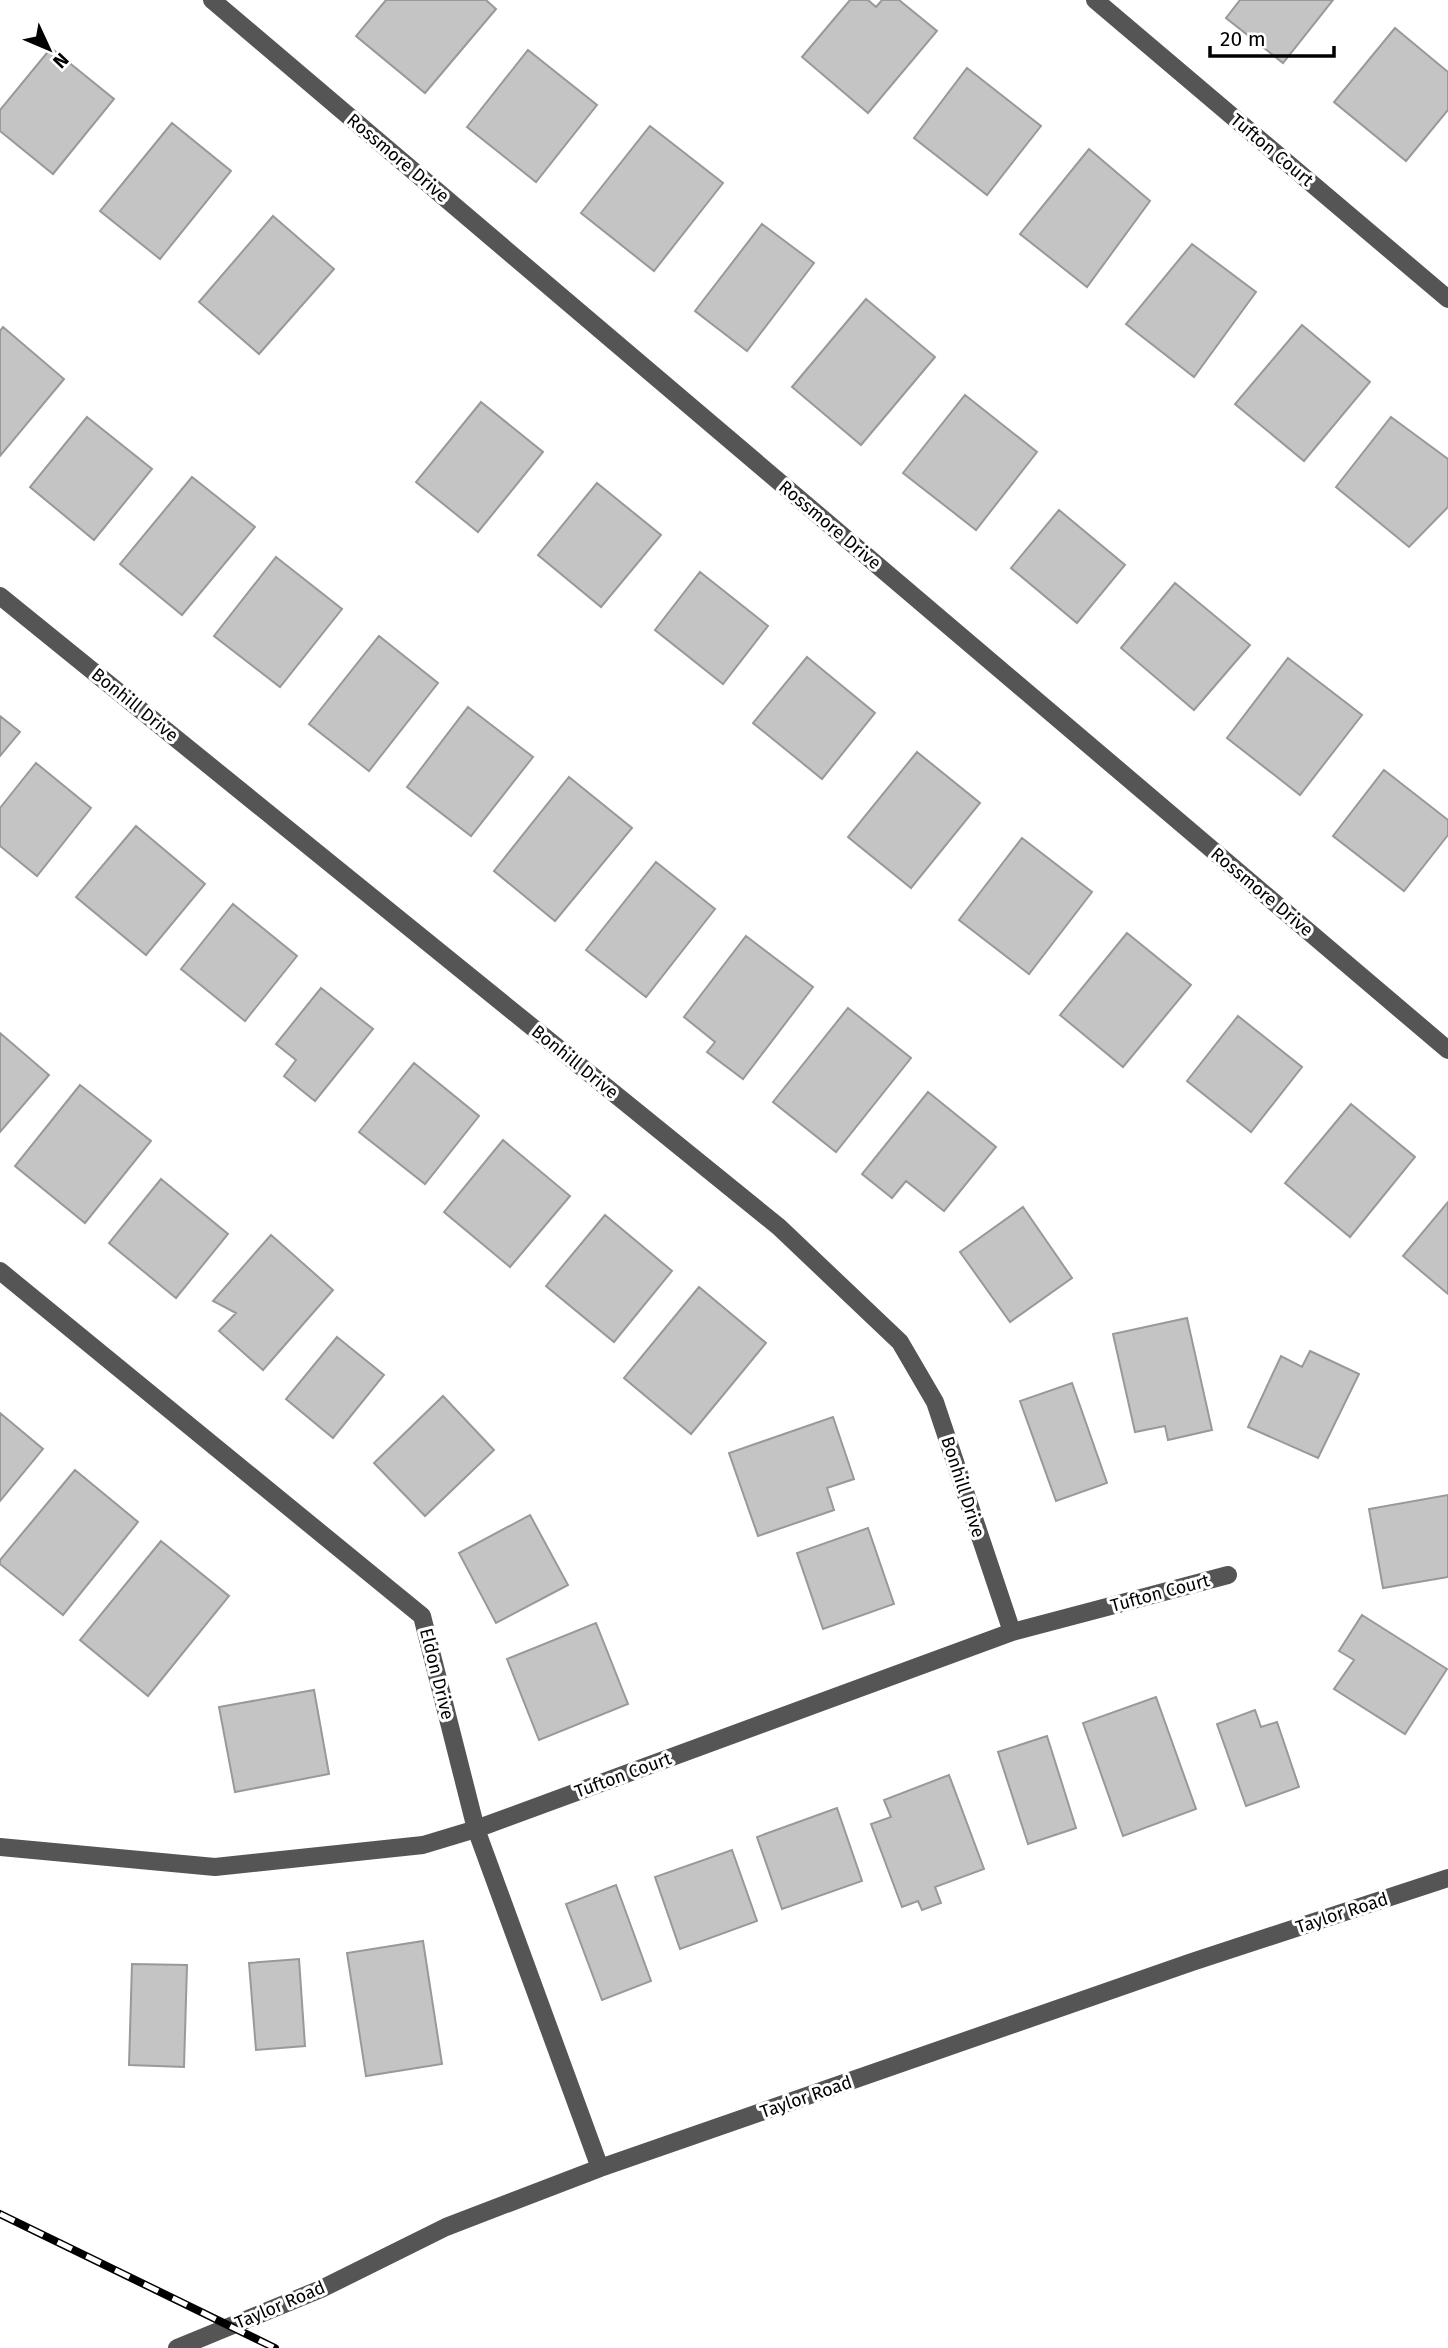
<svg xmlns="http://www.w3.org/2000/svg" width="1448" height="2348" font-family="'Fira Sans',sans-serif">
  <rect width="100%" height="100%" fill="#fff"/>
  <path fill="#c4c4c4" stroke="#999" stroke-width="2" d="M 386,0 L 486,0 L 496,9 L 425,93 L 356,36 Z
    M 850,0 L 868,0 L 876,7 L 882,0 L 899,0 L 937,31 L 868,113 L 802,57 Z
    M 1240,0 L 1333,0 L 1283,63 L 1226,18 Z
    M 1395,28 L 1448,72 L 1448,110 L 1406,161 L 1334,102 Z
    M 51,48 L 114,99 L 53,174 L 0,131 L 0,110 Z
    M 528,50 L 597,105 L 536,182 L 467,127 Z
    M 967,68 L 1041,126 L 987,195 L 914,138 Z
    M 172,123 L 231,171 L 160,259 L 100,211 Z
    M 650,126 L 723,183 L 654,271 L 581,213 Z
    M 1089,149 L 1150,201 L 1087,287 L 1020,234 Z
    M 273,216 L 334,269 L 259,354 L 199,302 Z
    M 762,224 L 814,263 L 747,351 L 695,311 Z
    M 1192,244 L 1256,292 L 1194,377 L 1126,324 Z
    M 866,299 L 935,357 L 861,445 L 792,387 Z
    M 1302,325 L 1370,382 L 1304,461 L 1235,404 Z
    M 3,327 L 64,379 L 0,456 L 0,331 Z
    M 965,395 L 1037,452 L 976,530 L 903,473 Z
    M 481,402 L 543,452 L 478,532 L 416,482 Z
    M 87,417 L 152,469 L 94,540 L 30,487 Z
    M 1391,417 L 1448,459 L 1448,507 L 1409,547 L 1336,487 Z
    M 192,477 L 255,527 L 182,615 L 120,564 Z
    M 597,483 L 661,535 L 601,607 L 538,555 Z
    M 1059,510 L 1125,565 L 1077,623 L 1011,568 Z
    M 276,557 L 342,609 L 280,687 L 214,636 Z
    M 700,572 L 768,626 L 723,684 L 655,630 Z
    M 1175,583 L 1250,645 L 1194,710 L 1121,648 Z
    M 379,636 L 438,683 L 369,771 L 309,724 Z
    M 807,657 L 875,713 L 822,779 L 753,723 Z
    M 1288,658 L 1362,715 L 1300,795 L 1227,738 Z
    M 468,707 L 533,757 L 471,836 L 407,787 Z
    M 0,716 L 20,732 L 0,756 Z
    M 917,752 L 980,803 L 911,888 L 848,837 Z
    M 36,763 L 91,808 L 37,876 L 0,846 L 0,808 Z
    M 1384,770 L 1448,820 L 1448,835 L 1404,891 L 1333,836 Z
    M 569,777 L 632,828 L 555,921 L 494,871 Z
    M 136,826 L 205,884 L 146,955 L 76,897 Z
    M 1022,838 L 1092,892 L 1029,974 L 959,920 Z
    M 656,862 L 715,909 L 646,997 L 586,950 Z
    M 233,904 L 297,956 L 245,1021 L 181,969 Z
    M 1127,933 L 1191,985 L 1123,1067 L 1060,1015 Z
    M 746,936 L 813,987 L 743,1079 L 707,1052 L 715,1042 L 684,1017 Z
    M 321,988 L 373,1029 L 315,1101 L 284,1076 L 296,1060 L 276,1044 Z
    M 848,1008 L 911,1058 L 836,1152 L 773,1102 Z
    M 1238,1016 L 1302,1067 L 1251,1132 L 1187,1081 Z
    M 0,1033 L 49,1075 L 0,1132 Z
    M 414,1063 L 479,1116 L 425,1184 L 359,1132 Z
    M 80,1085 L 151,1141 L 85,1223 L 15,1166 Z
    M 928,1092 L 996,1147 L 944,1211 L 906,1181 L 892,1198 L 862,1174 Z
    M 1351,1104 L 1415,1157 L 1350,1237 L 1285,1183 Z
    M 503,1140 L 570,1196 L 510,1267 L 444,1212 Z
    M 161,1179 L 228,1234 L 176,1298 L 109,1243 Z
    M 1448,1202 L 1448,1294 L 1403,1256 Z
    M 1023,1207 L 1072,1278 L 1010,1322 L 960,1252 Z
    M 605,1215 L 672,1271 L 614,1342 L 546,1286 Z
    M 271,1235 L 333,1290 L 263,1370 L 219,1331 L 236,1313 L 213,1301 Z
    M 699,1287 L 766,1343 L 691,1434 L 624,1378 Z
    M 1187,1318 L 1212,1430 L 1168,1440 L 1165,1426 L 1135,1432 L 1113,1334 Z
    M 337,1337 L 384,1375 L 333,1438 L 286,1399 Z
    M 1310,1351 L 1359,1374 L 1318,1458 L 1248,1427 L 1281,1356 L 1302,1367 Z
    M 1072,1383 L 1107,1483 L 1056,1501 L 1020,1401 Z
    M 443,1396 L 494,1450 L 425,1516 L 374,1463 Z
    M 0,1413 L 43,1449 L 0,1501 Z
    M 833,1417 L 854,1479 L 827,1488 L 834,1510 L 758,1536 L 729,1453 Z
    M 75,1470 L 138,1522 L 63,1615 L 0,1564 L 0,1560 Z
    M 1448,1495 L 1448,1577 L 1383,1588 L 1369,1509 Z
    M 530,1515 L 568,1585 L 496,1623 L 459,1553 Z
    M 868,1528 L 894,1604 L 823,1629 L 797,1553 Z
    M 161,1541 L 229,1596 L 148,1696 L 80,1640 Z
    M 1362,1615 L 1447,1669 L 1405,1734 L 1334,1689 L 1354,1660 L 1339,1651 Z
    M 596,1623 L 628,1704 L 539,1740 L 507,1659 Z
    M 314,1690 L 329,1774 L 235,1792 L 219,1707 Z
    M 1156,1697 L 1196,1809 L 1123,1836 L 1083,1723 Z
    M 1255,1710 L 1261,1727 L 1277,1722 L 1299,1787 L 1246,1806 L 1217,1724 Z
    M 1047,1736 L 1076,1828 L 1028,1844 L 998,1752 Z
    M 949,1775 L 984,1869 L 935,1887 L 941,1903 L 922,1910 L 918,1901 L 902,1907 L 871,1824 L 891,1817 L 884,1800 Z
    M 837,1808 L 862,1881 L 782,1909 L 757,1837 Z
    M 732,1850 L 757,1921 L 680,1949 L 655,1877 Z
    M 616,1885 L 651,1981 L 602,2000 L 566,1904 Z
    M 423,1941 L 442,2064 L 366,2076 L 347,1953 Z
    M 299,1959 L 305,2046 L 256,2050 L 249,1963 Z
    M 132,1964 L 187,1965 L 184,2067 L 129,2065 Z"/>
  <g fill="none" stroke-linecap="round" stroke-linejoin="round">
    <path stroke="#555" stroke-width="18" d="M 212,0 L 1448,1050
      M 1095,0 L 1448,299
      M 0,596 L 779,1227 L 900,1342 L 935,1402 L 1012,1632
      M 0,1271 L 422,1616 L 476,1829 L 600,2168
      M 0,1847 L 215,1867 L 423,1845 L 476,1829 L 1012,1632 L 1228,1575
      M 177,2348 L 321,2289 L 446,2227 L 600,2168 L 1192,1962 L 1448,1878"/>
    <g stroke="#000" stroke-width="8">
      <path id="rail" d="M 0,2214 L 275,2348"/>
    </g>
    <use href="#rail" stroke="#fff" stroke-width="5" stroke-dasharray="16" stroke-linecap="butt"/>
  </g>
  <g text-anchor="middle" stroke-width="6" stroke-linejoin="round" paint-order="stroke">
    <g font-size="18" fill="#000" stroke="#fff">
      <text transform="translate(1272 150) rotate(40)" y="6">Tufton Court</text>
      <text transform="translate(398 158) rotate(40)" y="6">Rossmore Drive</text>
      <text transform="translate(830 525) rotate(40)" y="6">Rossmore Drive</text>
      <text transform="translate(135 705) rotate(39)" y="6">Bonhill Drive</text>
      <text transform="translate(1262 892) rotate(40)" y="6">Rossmore Drive</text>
      <text transform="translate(575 1062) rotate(39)" y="6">Bonhill Drive</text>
      <text transform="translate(963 1487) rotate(72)" y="6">Bonhill Drive</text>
      <text transform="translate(1160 1593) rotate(-15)" y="6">Tufton Court</text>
      <text transform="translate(437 1674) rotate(76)" y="6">Eldon Drive</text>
      <text transform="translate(623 1775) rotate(-20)" y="6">Tufton Court</text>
      <text transform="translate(1342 1913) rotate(-18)" y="6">Taylor Road</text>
      <text transform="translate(806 2097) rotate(-19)" y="6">Taylor Road</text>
      <text transform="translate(280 2305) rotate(-23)" y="6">Taylor Road</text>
    </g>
  </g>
  <g transform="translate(49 49) rotate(134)" stroke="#ffffff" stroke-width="5" paint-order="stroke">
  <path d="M0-5L12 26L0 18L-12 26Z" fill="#000000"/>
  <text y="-10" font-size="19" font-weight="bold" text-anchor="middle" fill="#000000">N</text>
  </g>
  <path d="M1210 46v10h124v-10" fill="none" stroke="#000000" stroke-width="3.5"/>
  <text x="1220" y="46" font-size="21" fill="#000000" stroke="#ffffff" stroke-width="5" paint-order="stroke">20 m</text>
</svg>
